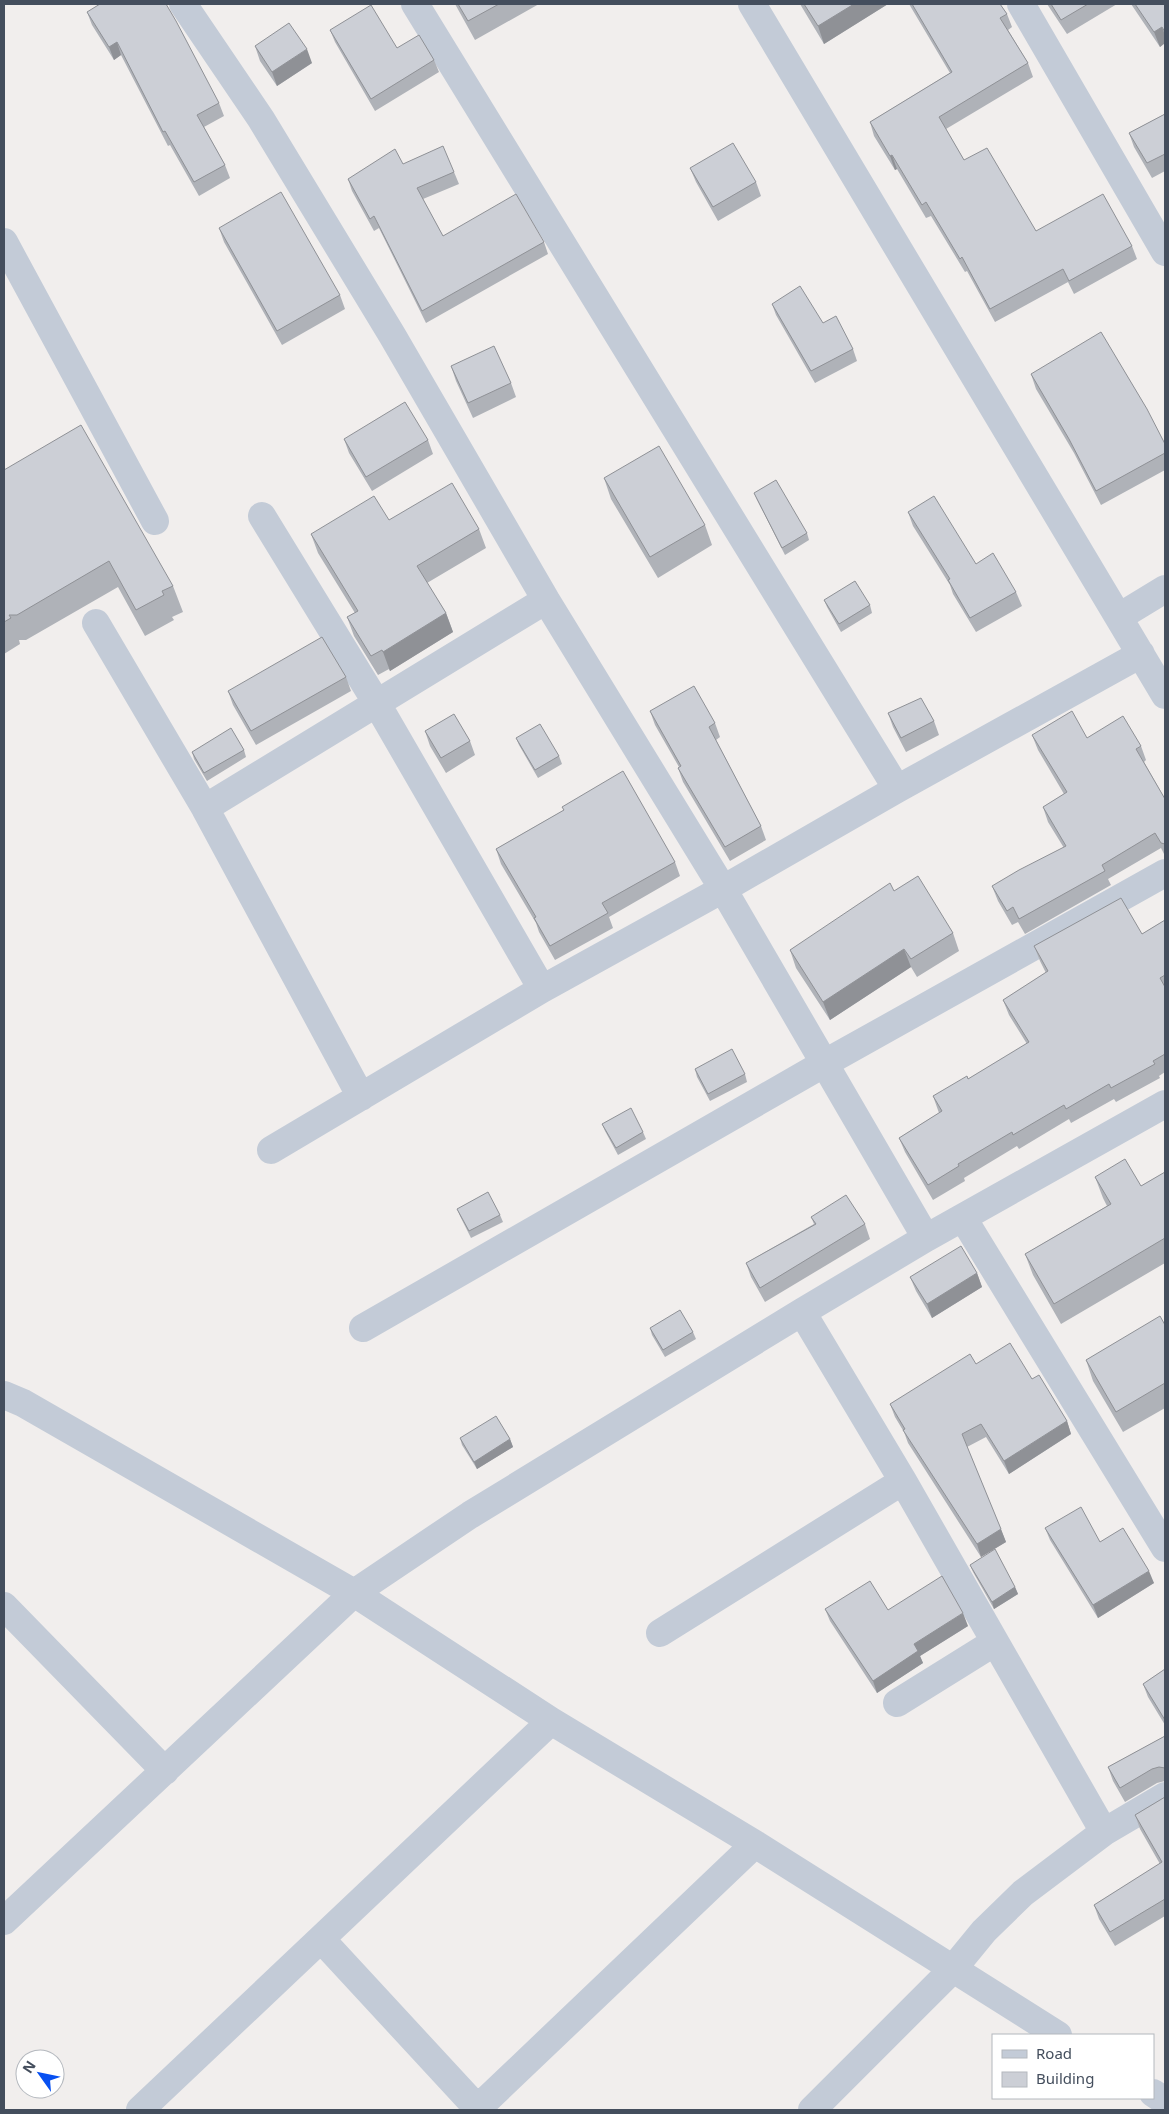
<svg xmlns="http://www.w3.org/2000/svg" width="1169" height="2114" font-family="'Noto Sans',sans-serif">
  <rect width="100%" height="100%" fill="#f1eeed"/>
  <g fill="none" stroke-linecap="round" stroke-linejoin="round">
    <path stroke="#c3cbd7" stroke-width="28" d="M 183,4 L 261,119 L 392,335 L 546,600 L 723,889 L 926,1238
      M 415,4 L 897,789
      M 752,4 L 1165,695
      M 1021,4 L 1165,252
      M 4,242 L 155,521
      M 262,516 L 376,702 L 542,989
      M 1119,617 L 1165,589
      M 96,623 L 205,808 L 361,1097
      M 205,808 L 546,600
      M 271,1150 L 542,989 L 723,889 L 897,789 L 1141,654
      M 963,1218 L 1165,1548
      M 802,1312 L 903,1481 L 1104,1832 L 1165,1796
      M 363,1328 L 825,1063 L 1165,873
      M 4,1395 L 23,1403 L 354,1593 L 551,1721 L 755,1844 L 1058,2035
      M 4,1606 L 165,1771
      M 660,1633 L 903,1481
      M 897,1703 L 995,1642
      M 4,1921 L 354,1593 L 470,1515 L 802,1312 L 926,1238 L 1165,1104
      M 321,1939 L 479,2110
      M 1153,2093 L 1165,2101
      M 140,2110 L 551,1721
      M 476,2110 L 755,1844
      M 812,2110 L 952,1970 L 984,1931 L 1023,1893 L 1104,1832"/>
  </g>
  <path fill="#afb2b8" d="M 455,4 L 539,4 L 475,40 Z
    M 800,4 L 888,4 L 824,44 Z
    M 909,4 L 1000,4 L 1007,14 L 1012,27 L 1008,30 L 1028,63 L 1033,77 L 946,129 L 964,160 L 1036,231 L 1132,246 L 1137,259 L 1074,294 L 1068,282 L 995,322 L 967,271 L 965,272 L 931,216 L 926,218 L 897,169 L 895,170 L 874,136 L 870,122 L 950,73 Z
    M 1047,4 L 1117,4 L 1067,34 Z
    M 1131,4 L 1165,4 L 1165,43 L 1160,47 Z
    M 87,12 L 219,103 L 224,116 L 204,127 L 225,165 L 230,178 L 199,196 L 170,145 L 168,146 L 121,55 L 114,60 L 92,25 Z
    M 330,30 L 397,48 L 434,60 L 439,72 L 375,111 L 335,42 Z
    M 255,46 L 312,63 L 277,86 L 260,61 Z
    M 1165,114 L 1165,171 L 1152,178 L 1134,147 L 1129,133 Z
    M 403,164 L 454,172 L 459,184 L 423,199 L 443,236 L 544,242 L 548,254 L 426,323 L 379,228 L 374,231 L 352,191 L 348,179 Z
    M 690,168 L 756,182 L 761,196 L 718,221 L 696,182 Z
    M 219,228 L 340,295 L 345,309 L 282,345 L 224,242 Z
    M 772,304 L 823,323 L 853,349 L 857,361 L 815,383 L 776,315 Z
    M 451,366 L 511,383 L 516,397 L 473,418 L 456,381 Z
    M 1031,374 L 1165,444 L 1165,470 L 1101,505 L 1074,453 L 1036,389 Z
    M 344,439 L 428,440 L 433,454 L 372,491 L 349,453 Z
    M 4,470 L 173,586 L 183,612 L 172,617 L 174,620 L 145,636 L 118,587 L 26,640 L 19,640 L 20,644 L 4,654 Z
    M 604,478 L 705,525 L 712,545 L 658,578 L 611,499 Z
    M 754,493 L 807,533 L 809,540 L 785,555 L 757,500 Z
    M 908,512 L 976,564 L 1016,592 L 1022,606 L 976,632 L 953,594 L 950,585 L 913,526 Z
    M 389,520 L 479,529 L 486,548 L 427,583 L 446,613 L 453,632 L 390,671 L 389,669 L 378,675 L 354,636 L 347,617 L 355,613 L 318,553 L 311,534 Z
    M 824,600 L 870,605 L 872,613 L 841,632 L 827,607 Z
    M 346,677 L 351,691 L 256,745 L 233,705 L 228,691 Z
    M 650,711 L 715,723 L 720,737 L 716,740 L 761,826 L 766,840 L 730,861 L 683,782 L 678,768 L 679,767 L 655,725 Z
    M 888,713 L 934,721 L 939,735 L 906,752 L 893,727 Z
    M 425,731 L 470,741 L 475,755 L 446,773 L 430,746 Z
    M 1032,735 L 1087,738 L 1141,746 L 1146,760 L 1144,762 L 1165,799 L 1165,856 L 1161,848 L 1108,879 L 1111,885 L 1025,934 L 1018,922 L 1012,925 L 998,901 L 992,886 L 1064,848 L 1048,822 L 1043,807 L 1064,794 L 1038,750 Z
    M 516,738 L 559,756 L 562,764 L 538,778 L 519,745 Z
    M 244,750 L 246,757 L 207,781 L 194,759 L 192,752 Z
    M 562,807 L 675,862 L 680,876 L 609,917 L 613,928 L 555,960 L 539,932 L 536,923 L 501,864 L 496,849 L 564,810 Z
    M 894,891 L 953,933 L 959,951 L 917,977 L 911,967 L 830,1020 L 796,968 L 790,950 Z
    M 1165,920 L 1165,1072 L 1159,1076 L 1160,1078 L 1116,1102 L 1114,1099 L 1071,1123 L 1069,1119 L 1019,1149 L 1017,1146 L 964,1178 L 965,1181 L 933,1200 L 905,1152 L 899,1138 L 939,1113 L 933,1096 L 968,1079 L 1027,1044 L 1009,1015 L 1003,1000 L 1046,973 L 1040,961 L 1034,946 L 1142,934 Z
    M 695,1069 L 745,1074 L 747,1082 L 710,1101 L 697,1077 Z
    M 602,1124 L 643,1132 L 646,1139 L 618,1155 L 605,1131 Z
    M 1165,1172 L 1165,1263 L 1061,1324 L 1033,1275 L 1025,1254 L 1107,1206 L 1103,1198 L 1095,1177 L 1141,1186 Z
    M 457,1209 L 500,1215 L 503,1222 L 471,1238 L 460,1216 Z
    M 811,1217 L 865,1224 L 870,1239 L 765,1302 L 751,1277 L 746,1263 L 814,1224 Z
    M 977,1273 L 982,1287 L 932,1318 L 916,1291 L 910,1277 Z
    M 1165,1325 L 1165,1408 L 1123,1432 L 1093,1381 L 1086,1360 Z
    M 650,1328 L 693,1332 L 696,1339 L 665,1357 L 652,1335 Z
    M 976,1364 L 1032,1379 L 1067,1421 L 1071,1434 L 1009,1474 L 986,1437 L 967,1447 L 1006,1542 L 981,1557 L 908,1443 L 904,1432 L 895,1417 L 890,1404 Z
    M 460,1438 L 510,1439 L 513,1447 L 477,1469 L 462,1445 Z
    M 1045,1528 L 1100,1542 L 1154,1583 L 1098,1618 L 1050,1540 Z
    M 970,1565 L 1015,1587 L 1018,1594 L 994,1609 L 973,1572 Z
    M 825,1609 L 888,1610 L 968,1626 L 920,1656 L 923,1663 L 877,1693 L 830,1621 Z
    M 1165,1669 L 1165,1725 L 1148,1697 L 1143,1684 Z
    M 1165,1736 L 1165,1781 L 1157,1783 L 1125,1802 L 1113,1781 L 1108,1767 Z
    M 1165,1797 L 1165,1916 L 1115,1946 L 1099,1919 L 1094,1905 L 1160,1864 L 1140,1829 L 1135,1815 Z"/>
  <path fill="#8f9196" d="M 854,4 L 888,4 L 824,44 L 818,26 Z
    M 1162,27 L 1165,35 L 1165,43 L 1160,47 L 1154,32 Z
    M 117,42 L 121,55 L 114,60 L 109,47 Z
    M 307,49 L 312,63 L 277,86 L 272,72 Z
    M 892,155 L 897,169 L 895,170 L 890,156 Z
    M 446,613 L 453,632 L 390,671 L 383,652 Z
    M 904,949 L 911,967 L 830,1020 L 823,1002 Z
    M 977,1273 L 982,1287 L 932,1318 L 927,1304 Z
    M 1067,1421 L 1071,1434 L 1009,1474 L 1004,1461 Z
    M 510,1439 L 513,1447 L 477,1469 L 474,1462 Z
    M 1001,1529 L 1006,1542 L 981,1557 L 977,1544 Z
    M 1149,1571 L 1154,1583 L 1098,1618 L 1093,1605 Z
    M 1015,1587 L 1018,1594 L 994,1609 L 992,1602 Z
    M 963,1613 L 968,1626 L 920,1656 L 923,1663 L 877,1693 L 873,1681 L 914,1644 Z"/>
  <path fill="#cccfd6" stroke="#8f9196" d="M 100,4 L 166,4 L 176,21 L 219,103 L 197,115 L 225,165 L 194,182 L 165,131 L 163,132 L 117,42 L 109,47 L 87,12 Z
    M 458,4 L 499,4 L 468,21 Z
    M 804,4 L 854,4 L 818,26 Z
    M 912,4 L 1000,4 L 1007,14 L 1000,18 L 1028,63 L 939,117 L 964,160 L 987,148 L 1036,231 L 1103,194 L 1132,246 L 1069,281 L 1063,269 L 990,309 L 962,257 L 960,259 L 926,202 L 922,205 L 892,155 L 890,156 L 870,122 L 952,72 Z
    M 1051,4 L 1088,4 L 1061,20 Z
    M 1135,4 L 1165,4 L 1165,32 L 1162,27 L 1154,32 Z
    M 371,5 L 397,48 L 419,35 L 434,60 L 371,99 L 330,30 Z
    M 289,23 L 307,49 L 272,72 L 255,46 Z
    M 1165,114 L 1165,154 L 1147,163 L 1129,133 Z
    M 733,143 L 756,182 L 713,207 L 690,168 Z
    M 443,146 L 454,172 L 417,188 L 443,236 L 516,194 L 544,242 L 422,311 L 374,216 L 370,219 L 348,179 L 395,149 L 403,164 Z
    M 281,192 L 340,295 L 277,331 L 219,228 Z
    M 800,286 L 823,323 L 836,316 L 853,349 L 811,371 L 772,304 Z
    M 1101,332 L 1147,409 L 1165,444 L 1165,453 L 1096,491 L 1069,439 L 1031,374 Z
    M 494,346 L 511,383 L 468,403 L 451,366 Z
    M 405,402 L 428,440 L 366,477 L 344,439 Z
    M 81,425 L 173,586 L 162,591 L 164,595 L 136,610 L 109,561 L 17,615 L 9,615 L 11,618 L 4,622 L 4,470 Z
    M 659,446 L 705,525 L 650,557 L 604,478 Z
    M 776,480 L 807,533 L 782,548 L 754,493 Z
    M 452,483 L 479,529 L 417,566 L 446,613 L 383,652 L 382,650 L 371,656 L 347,617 L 358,611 L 311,534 L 374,496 L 389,520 Z
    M 934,496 L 976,564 L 993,553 L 1016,592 L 970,618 L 948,580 L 950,579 L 908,512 Z
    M 855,581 L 870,605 L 839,624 L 824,600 Z
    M 322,637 L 346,677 L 251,731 L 228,691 Z
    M 694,686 L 715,723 L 709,727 L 761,826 L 725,847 L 678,768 L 681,766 L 650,711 Z
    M 921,698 L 934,721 L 901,738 L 888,713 Z
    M 1072,711 L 1087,738 L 1123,716 L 1141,746 L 1136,749 L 1165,799 L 1165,844 L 1161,843 L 1155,833 L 1102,865 L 1105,871 L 1019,919 L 1013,907 L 1007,911 L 992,886 L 1019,870 L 1066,846 L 1043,807 L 1067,792 L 1032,735 Z
    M 454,714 L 470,741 L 441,758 L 425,731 Z
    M 540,724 L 559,756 L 535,770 L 516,738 Z
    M 231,728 L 244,750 L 204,773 L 192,752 Z
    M 623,771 L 675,862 L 602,903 L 608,913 L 550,946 L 534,918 L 536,917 L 496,849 L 564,810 L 562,807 Z
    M 918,876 L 953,933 L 911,959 L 904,949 L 823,1002 L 790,950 L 890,883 L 894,891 Z
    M 1121,898 L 1142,934 L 1165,920 L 1165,975 L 1160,978 L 1165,987 L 1165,1054 L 1153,1061 L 1155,1064 L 1111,1088 L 1109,1084 L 1066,1109 L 1064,1105 L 1013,1135 L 1012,1132 L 958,1164 L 959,1166 L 928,1185 L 899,1138 L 942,1111 L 933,1096 L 967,1076 L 968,1079 L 1029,1042 L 1003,1000 L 1048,971 L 1034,946 Z
    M 732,1049 L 745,1074 L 708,1094 L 695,1069 Z
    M 631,1108 L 643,1132 L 616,1148 L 602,1124 Z
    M 1125,1159 L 1141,1186 L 1165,1172 L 1165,1238 L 1054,1304 L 1025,1254 L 1111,1204 L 1095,1177 Z
    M 488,1192 L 500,1215 L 469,1231 L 457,1209 Z
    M 846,1195 L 865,1224 L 760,1288 L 746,1263 L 816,1224 L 811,1217 Z
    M 961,1246 L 977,1273 L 927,1304 L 910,1277 Z
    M 680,1310 L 693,1332 L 663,1350 L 650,1328 Z
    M 1160,1316 L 1165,1325 L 1165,1383 L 1116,1412 L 1086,1360 Z
    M 1010,1343 L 1032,1379 L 1039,1375 L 1067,1421 L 1004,1461 L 981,1424 L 962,1434 L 1001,1529 L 977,1544 L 903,1430 L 905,1429 L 890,1404 L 970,1354 L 976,1364 Z
    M 496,1416 L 510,1439 L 474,1462 L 460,1438 Z
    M 1081,1507 L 1100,1542 L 1123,1528 L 1149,1571 L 1093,1605 L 1045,1528 Z
    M 995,1549 L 1015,1587 L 992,1602 L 970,1565 Z
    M 942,1576 L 963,1613 L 914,1644 L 918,1651 L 873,1681 L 825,1609 L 870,1581 L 888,1610 Z
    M 1165,1669 L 1165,1720 L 1143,1684 Z
    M 1165,1736 L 1165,1768 L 1159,1767 L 1152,1769 L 1120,1788 L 1108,1767 Z
    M 1165,1797 L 1165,1899 L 1110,1932 L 1094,1905 L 1162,1862 L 1135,1815 Z"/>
  <rect width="1169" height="2114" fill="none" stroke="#444e5d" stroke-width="10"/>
  <rect x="992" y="2034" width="162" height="65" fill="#ffffff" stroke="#b4b8be"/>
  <rect x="1002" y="2050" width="25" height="8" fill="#c3cbd7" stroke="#b4b8be"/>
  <text x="1036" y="2059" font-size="15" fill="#444e5d">Road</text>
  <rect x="1002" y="2072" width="25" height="15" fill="#cccfd6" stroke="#b4b8be"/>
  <text x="1036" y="2084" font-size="15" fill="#444e5d">Building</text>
  <g transform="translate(40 2074) rotate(303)"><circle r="24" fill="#ffffff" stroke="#b4b8be"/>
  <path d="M0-4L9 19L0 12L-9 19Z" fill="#0750f1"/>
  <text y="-8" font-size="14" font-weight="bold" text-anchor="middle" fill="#444e5d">N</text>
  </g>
</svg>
